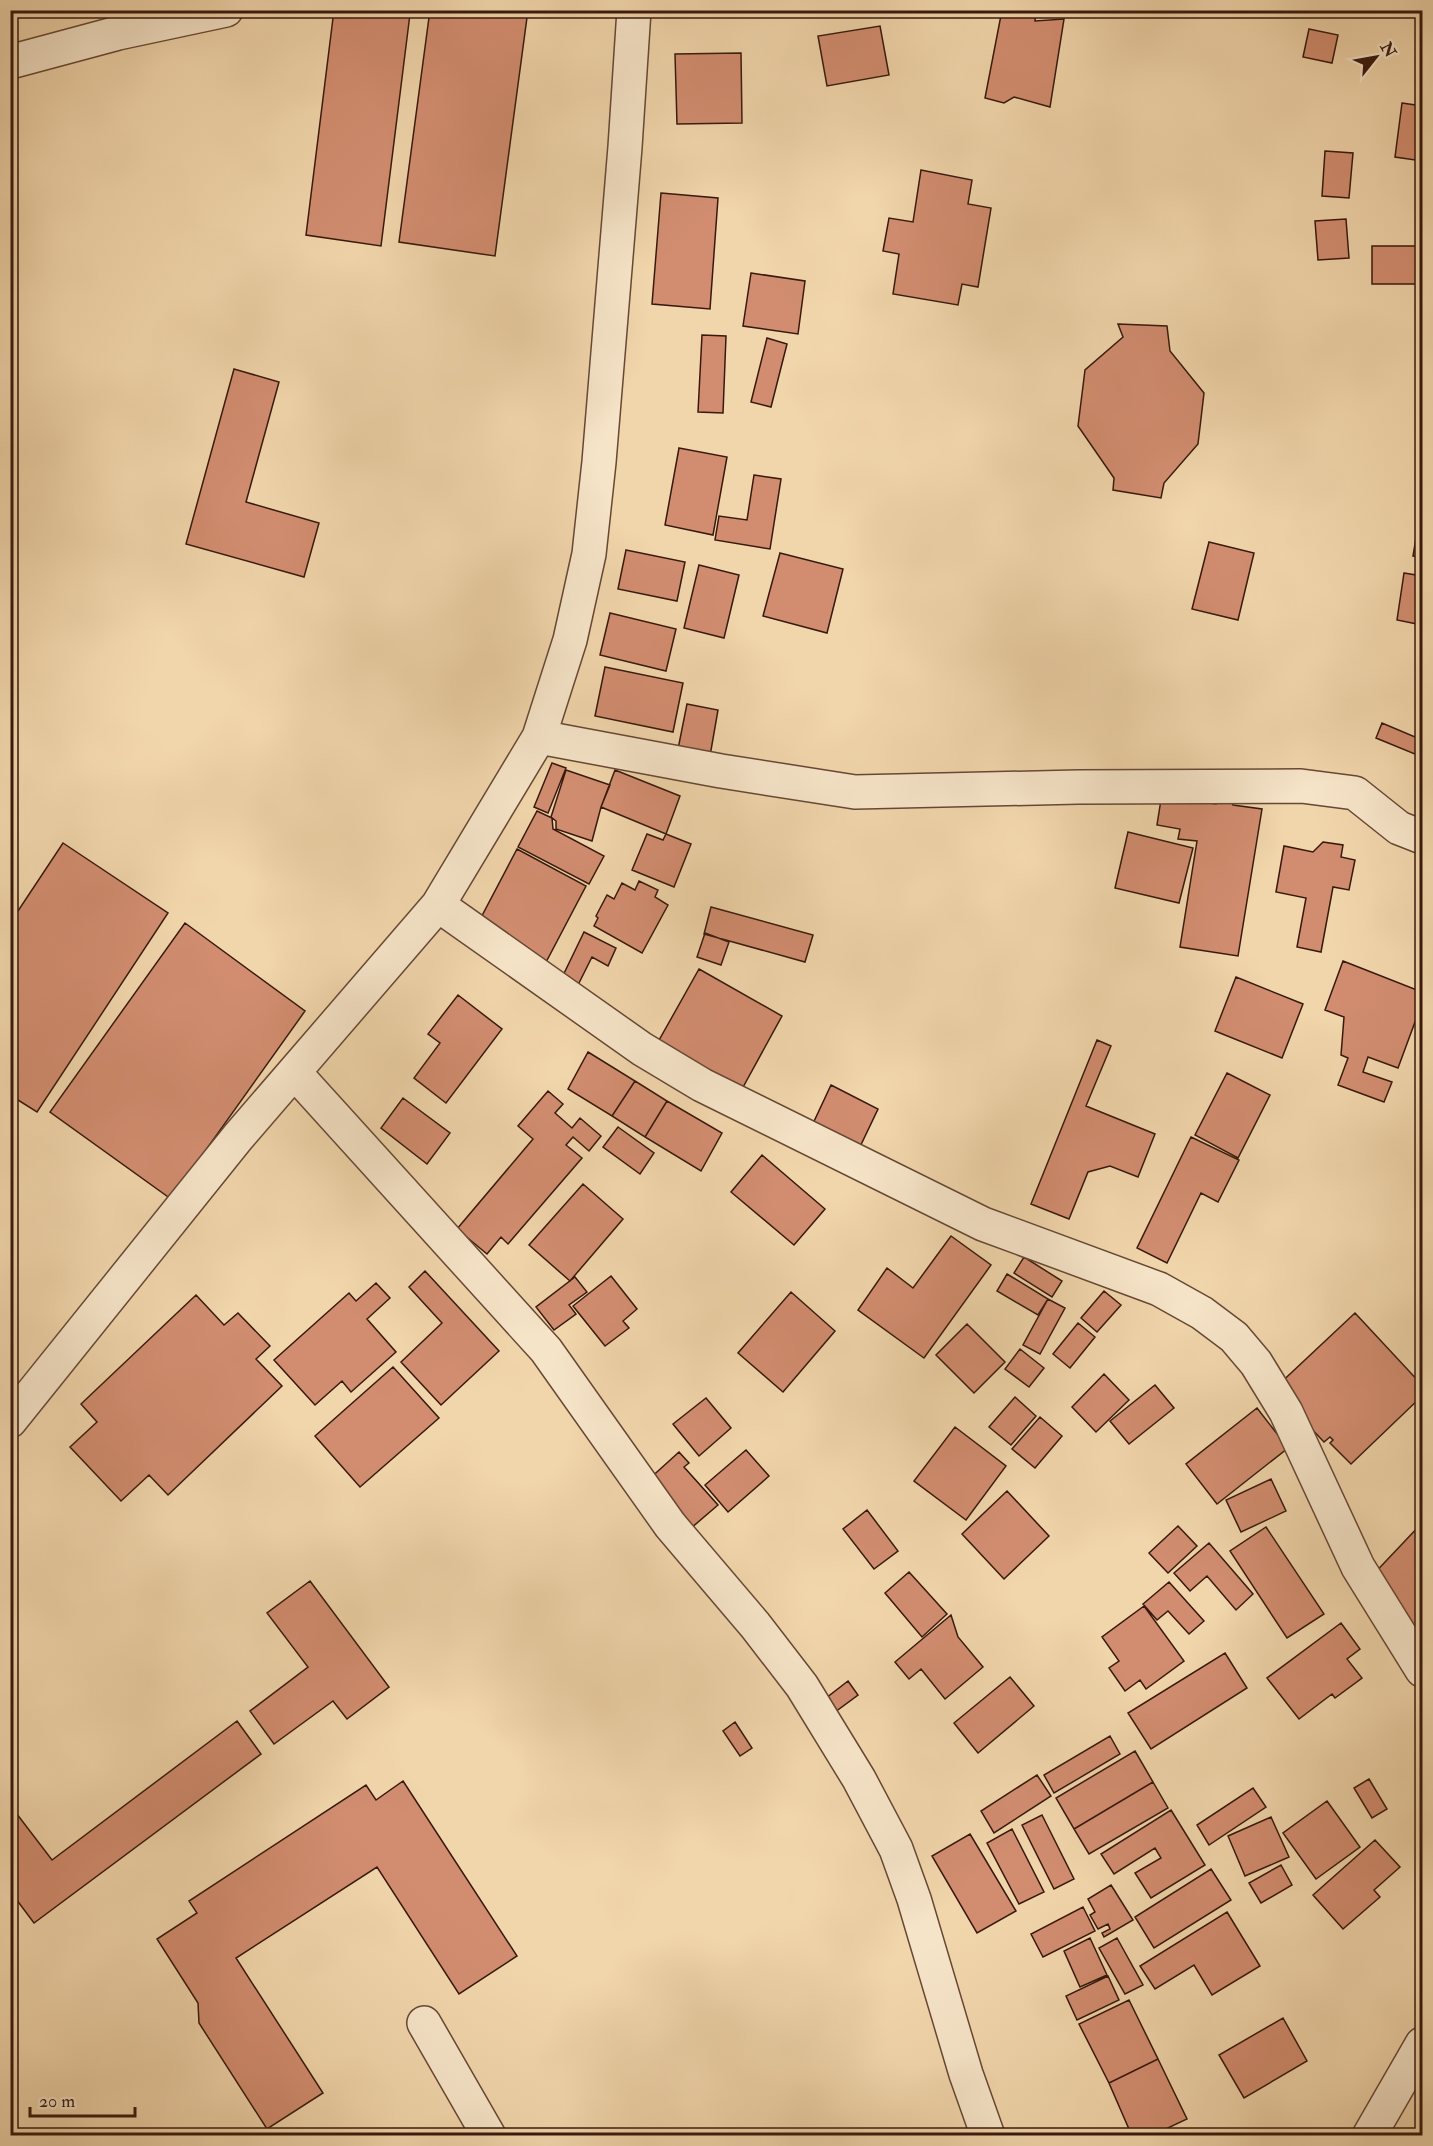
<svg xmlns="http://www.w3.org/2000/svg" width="1433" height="2146" font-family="'IM FELL Double Pica',serif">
  <rect width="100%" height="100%" fill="#f1d5ab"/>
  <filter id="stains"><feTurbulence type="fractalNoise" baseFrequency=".00333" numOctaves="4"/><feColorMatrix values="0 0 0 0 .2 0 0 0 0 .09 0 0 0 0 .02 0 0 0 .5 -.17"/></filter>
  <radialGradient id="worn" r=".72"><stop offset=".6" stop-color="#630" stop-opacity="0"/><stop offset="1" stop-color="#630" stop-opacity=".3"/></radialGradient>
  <path fill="#d28d70" stroke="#37190d" stroke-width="1.5" d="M 334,10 L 385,10 L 410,14 L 381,246 L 306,235 Z
    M 430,10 L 528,10 L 495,256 L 399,242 Z
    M 1002,10 L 1036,10 L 1035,21 L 1064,19 L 1050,107 L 1014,97 L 1004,103 L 985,98 Z
    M 880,26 L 889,75 L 827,86 L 818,36 Z
    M 1309,29 L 1338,35 L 1332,63 L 1303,57 Z
    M 741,53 L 742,123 L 677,124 L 675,54 Z
    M 1402,103 L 1422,106 L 1422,161 L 1395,157 Z
    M 1325,151 L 1353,153 L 1349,198 L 1322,196 Z
    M 921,170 L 972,180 L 968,204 L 991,208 L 978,287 L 962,284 L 958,305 L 893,294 L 899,254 L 883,251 L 889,218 L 913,222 Z
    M 661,193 L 718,198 L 710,309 L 652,304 Z
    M 1346,219 L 1349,258 L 1318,260 L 1315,221 Z
    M 1372,246 L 1422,246 L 1422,284 L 1372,284 Z
    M 751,273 L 805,281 L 798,334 L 743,326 Z
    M 1118,324 L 1167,326 L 1170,351 L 1204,393 L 1198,444 L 1164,483 L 1161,498 L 1113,490 L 1114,478 L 1078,426 L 1085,370 L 1123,337 Z
    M 702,335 L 726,336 L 723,413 L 698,412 Z
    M 767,338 L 787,344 L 771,407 L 751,402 Z
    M 234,369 L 279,382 L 246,502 L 319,523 L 304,577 L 186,544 Z
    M 679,448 L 727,457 L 713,535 L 665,525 Z
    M 754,475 L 781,479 L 770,549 L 715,540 L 719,516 L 747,520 Z
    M 1418,526 L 1422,527 L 1422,557 L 1413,556 Z
    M 1209,542 L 1254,553 L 1238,620 L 1192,609 Z
    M 626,550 L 685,562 L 677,601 L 618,589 Z
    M 780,553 L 843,569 L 827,633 L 763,616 Z
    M 699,565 L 739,575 L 724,638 L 684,628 Z
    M 1404,573 L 1422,576 L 1422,625 L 1397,620 Z
    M 610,613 L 676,629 L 666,671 L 600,655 Z
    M 605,667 L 683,683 L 673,732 L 595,716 Z
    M 687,704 L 718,710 L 710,756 L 678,749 Z
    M 1422,718 L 1422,757 L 1376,738 L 1382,723 L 1415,737 Z
    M 552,763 L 566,768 L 548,813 L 534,807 Z
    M 566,770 L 610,785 L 601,807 L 592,841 L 556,829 L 556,821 L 551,817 Z
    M 615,770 L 680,796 L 666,834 L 601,807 Z
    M 1163,787 L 1195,801 L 1216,804 L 1218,796 L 1229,798 L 1233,805 L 1262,809 L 1238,956 L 1180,947 L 1197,841 L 1178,839 L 1180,829 L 1157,825 Z
    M 537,811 L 552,818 L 553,829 L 604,856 L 589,884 L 518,847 Z
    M 1128,832 L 1193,848 L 1179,903 L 1115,888 Z
    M 647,834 L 663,840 L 666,834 L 691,844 L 674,887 L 632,870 Z
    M 1323,842 L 1343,845 L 1341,857 L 1355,860 L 1349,890 L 1333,887 L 1321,952 L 1297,947 L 1306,898 L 1276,892 L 1284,846 L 1313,852 Z
    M 63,843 L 168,913 L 37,1112 L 10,1095 L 10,923 Z
    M 517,849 L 586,886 L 544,966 L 475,929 Z
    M 639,881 L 658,890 L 655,897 L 668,905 L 642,953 L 594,926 L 598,918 L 596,916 L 607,895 L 614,899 L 622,883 L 635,890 Z
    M 711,907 L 813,935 L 805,962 L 704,934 Z
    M 185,923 L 305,1011 L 171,1199 L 50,1112 Z
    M 584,932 L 616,948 L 608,966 L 592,957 L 572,997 L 557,988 Z
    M 705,933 L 729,942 L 721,965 L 697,957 Z
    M 1343,961 L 1422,992 L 1422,1003 L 1398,1068 L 1368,1057 L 1363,1072 L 1392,1082 L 1384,1102 L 1338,1085 L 1348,1058 L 1341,1055 L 1344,1017 L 1325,1010 Z
    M 699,969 L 782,1016 L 742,1089 L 658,1042 Z
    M 1236,977 L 1303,1004 L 1282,1058 L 1215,1031 Z
    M 458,995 L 502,1029 L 446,1103 L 414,1078 L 440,1043 L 428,1034 Z
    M 1097,1040 L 1111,1046 L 1086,1106 L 1155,1134 L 1138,1177 L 1110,1166 L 1088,1172 L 1069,1219 L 1031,1204 Z
    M 588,1052 L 635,1081 L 612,1116 L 568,1089 Z
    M 1227,1073 L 1270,1095 L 1238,1158 L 1195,1135 Z
    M 635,1081 L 667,1101 L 645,1137 L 612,1116 Z
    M 831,1085 L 878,1109 L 857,1153 L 810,1130 Z
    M 548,1091 L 563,1104 L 555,1113 L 572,1128 L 580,1118 L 601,1136 L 589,1151 L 573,1137 L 566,1145 L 582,1158 L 508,1244 L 501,1237 L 487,1254 L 457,1229 L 533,1139 L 518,1126 Z
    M 403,1098 L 450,1133 L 427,1164 L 381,1128 Z
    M 667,1101 L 722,1133 L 701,1171 L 645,1137 Z
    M 618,1127 L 654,1153 L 640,1174 L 603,1147 Z
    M 1191,1137 L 1239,1160 L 1218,1202 L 1201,1193 L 1167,1263 L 1137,1248 Z
    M 762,1155 L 825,1209 L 794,1245 L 731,1192 Z
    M 583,1184 L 623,1219 L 570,1281 L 529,1245 Z
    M 951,1236 L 991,1265 L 924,1358 L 858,1310 L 887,1268 L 913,1288 Z
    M 1024,1257 L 1062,1281 L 1052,1297 L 1014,1273 Z
    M 425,1271 L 499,1351 L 441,1405 L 401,1362 L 442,1323 L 409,1287 Z
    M 1007,1274 L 1048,1299 L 1038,1315 L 997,1291 Z
    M 611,1276 L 637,1309 L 623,1321 L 629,1328 L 605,1346 L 573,1306 Z
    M 575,1277 L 587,1292 L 569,1305 L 576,1314 L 554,1330 L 536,1307 Z
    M 376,1283 L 390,1298 L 367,1319 L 396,1352 L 351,1392 L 342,1381 L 315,1405 L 274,1360 L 349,1293 L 356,1301 Z
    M 1104,1291 L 1121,1305 L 1097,1332 L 1081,1318 Z
    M 791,1292 L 835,1331 L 783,1392 L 738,1353 Z
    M 196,1295 L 224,1325 L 238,1313 L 270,1346 L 256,1359 L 282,1386 L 168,1495 L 149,1475 L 121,1501 L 70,1447 L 97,1422 L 81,1404 Z
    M 1048,1299 L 1065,1308 L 1040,1354 L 1023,1345 Z
    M 1355,1313 L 1422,1385 L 1422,1396 L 1351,1464 L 1330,1443 L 1333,1440 L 1330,1437 L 1324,1442 L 1274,1389 Z
    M 1078,1323 L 1095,1337 L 1070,1368 L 1053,1354 Z
    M 967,1324 L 1005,1362 L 974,1393 L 936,1355 Z
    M 1020,1349 L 1044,1368 L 1029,1387 L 1005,1369 Z
    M 393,1367 L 439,1418 L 360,1487 L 315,1436 Z
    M 1104,1374 L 1129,1400 L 1096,1432 L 1072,1407 Z
    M 1155,1385 L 1174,1408 L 1129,1444 L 1110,1421 Z
    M 1015,1397 L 1036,1416 L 1011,1445 L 989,1427 Z
    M 706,1398 L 731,1428 L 699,1456 L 673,1424 Z
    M 1257,1408 L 1288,1448 L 1217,1504 L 1186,1464 Z
    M 1040,1417 L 1062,1436 L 1035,1468 L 1012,1449 Z
    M 955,1427 L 1006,1466 L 966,1520 L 914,1481 Z
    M 746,1450 L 769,1476 L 728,1512 L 705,1485 Z
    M 679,1452 L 689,1463 L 684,1467 L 718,1505 L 690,1529 L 647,1481 Z
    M 1271,1479 L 1286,1511 L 1241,1532 L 1226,1500 Z
    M 1007,1491 L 1049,1536 L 1004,1579 L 962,1534 Z
    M 867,1510 L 898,1551 L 874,1569 L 843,1529 Z
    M 1422,1523 L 1422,1634 L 1368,1580 Z
    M 1178,1526 L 1197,1546 L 1168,1573 L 1149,1553 Z
    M 1266,1527 L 1324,1614 L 1287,1638 L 1230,1551 Z
    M 1209,1543 L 1253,1594 L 1236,1610 L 1207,1576 L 1190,1591 L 1174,1573 Z
    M 909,1572 L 947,1614 L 922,1637 L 885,1593 Z
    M 310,1581 L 389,1687 L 347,1719 L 333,1701 L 274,1744 L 250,1711 L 308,1667 L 267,1613 Z
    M 1169,1582 L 1204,1621 L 1189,1634 L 1168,1611 L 1157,1620 L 1143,1604 Z
    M 1144,1606 L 1184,1661 L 1146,1689 L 1140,1680 L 1125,1691 L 1109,1668 L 1119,1661 L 1102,1637 Z
    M 951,1615 L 958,1637 L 983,1667 L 945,1699 L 921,1669 L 909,1679 L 895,1662 Z
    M 1341,1623 L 1360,1649 L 1347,1659 L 1362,1678 L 1335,1698 L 1332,1694 L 1299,1719 L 1267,1678 Z
    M 1225,1653 L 1247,1688 L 1151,1749 L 1128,1713 Z
    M 1010,1677 L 1034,1706 L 978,1753 L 954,1723 Z
    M 848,1681 L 858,1695 L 831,1715 L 821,1702 Z
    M 237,1721 L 261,1754 L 34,1923 L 10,1891 L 10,1805 L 52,1860 Z
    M 735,1722 L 752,1748 L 740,1756 L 723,1731 Z
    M 1110,1736 L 1120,1754 L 1054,1793 L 1044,1775 Z
    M 1135,1751 L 1153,1782 L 1074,1829 L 1056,1798 Z
    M 1037,1775 L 1051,1796 L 994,1833 L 981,1811 Z
    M 1369,1779 L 1387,1809 L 1372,1818 L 1354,1788 Z
    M 403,1781 L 517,1956 L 459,1994 L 377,1867 L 236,1958 L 323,2093 L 267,2129 L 199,2023 L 198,2003 L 157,1939 L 197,1913 L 189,1901 L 366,1785 L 376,1800 Z
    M 1153,1782 L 1168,1808 L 1089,1854 L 1074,1829 Z
    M 1253,1788 L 1266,1807 L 1209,1845 L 1197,1825 Z
    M 1327,1801 L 1360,1847 L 1316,1879 L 1283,1833 Z
    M 1171,1810 L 1205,1865 L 1151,1898 L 1135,1873 L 1161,1858 L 1155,1848 L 1114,1874 L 1101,1854 Z
    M 1042,1815 L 1074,1879 L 1054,1889 L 1022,1825 Z
    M 1271,1817 L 1289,1857 L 1245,1876 L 1228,1836 Z
    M 1012,1829 L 1044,1892 L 1019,1904 L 987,1843 Z
    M 970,1834 L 1016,1911 L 977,1933 L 932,1856 Z
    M 1375,1840 L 1400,1867 L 1374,1890 L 1380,1897 L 1343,1929 L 1313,1895 Z
    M 1281,1865 L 1292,1885 L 1261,1903 L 1249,1883 Z
    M 1211,1869 L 1231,1900 L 1154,1948 L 1135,1917 Z
    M 1111,1885 L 1133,1920 L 1104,1937 L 1102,1933 L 1110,1929 L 1108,1924 L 1098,1929 L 1090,1915 L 1095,1912 L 1088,1899 Z
    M 1083,1907 L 1095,1931 L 1043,1957 L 1031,1934 Z
    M 1227,1912 L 1260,1966 L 1212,1995 L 1194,1965 L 1155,1989 L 1140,1966 Z
    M 1090,1938 L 1107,1975 L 1080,1987 L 1064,1951 Z
    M 1117,1938 L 1143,1985 L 1125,1994 L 1099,1948 Z
    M 1108,1976 L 1119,2000 L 1077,2020 L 1066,1996 Z
    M 1129,2000 L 1158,2059 L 1109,2083 L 1079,2024 Z
    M 1283,2018 L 1307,2061 L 1244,2098 L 1219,2055 Z
    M 1158,2059 L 1187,2119 L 1151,2136 L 1132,2136 L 1109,2083 Z"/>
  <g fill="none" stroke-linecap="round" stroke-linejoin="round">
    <g stroke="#664834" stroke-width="36">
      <path id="street" d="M 10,62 L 118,33 L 226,10
        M 539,737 L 721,771 L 855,792 L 1078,787 L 1301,786 L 1355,793 L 1399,828 L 1422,837
        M 438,905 L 642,1049 L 702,1085 L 983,1224 L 1159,1289 L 1202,1313 L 1234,1337 L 1256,1363 L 1286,1412 L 1358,1567 L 1422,1670
        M 295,1073 L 546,1350 L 670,1525 L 755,1625 L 802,1686 L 859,1779 L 896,1849 L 914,1899 L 966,2074 L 988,2136
        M 10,1421 L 238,1137 L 438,905 L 539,737 L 570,640 L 589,554 L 599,462 L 625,147 L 634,10
        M 424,2023 L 489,2136
        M 1369,2136 L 1422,2044"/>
    </g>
    <use href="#street" stroke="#f6e4c8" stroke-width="33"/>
  </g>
  <rect width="1433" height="2146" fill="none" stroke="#f1d5ab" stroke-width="36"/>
  <rect x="12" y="12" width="1409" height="2122" fill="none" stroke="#37190d" stroke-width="3"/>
  <rect x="18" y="18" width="1397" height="2110" fill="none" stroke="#37190d" stroke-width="1.5"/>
  <g transform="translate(1376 57) rotate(59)" stroke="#f6e4c8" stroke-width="4.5" paint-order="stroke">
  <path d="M0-4.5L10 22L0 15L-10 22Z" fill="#37190d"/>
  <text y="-9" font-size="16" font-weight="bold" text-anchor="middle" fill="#37190d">N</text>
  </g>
  <path d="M30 2107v9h105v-9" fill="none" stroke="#37190d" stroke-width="3"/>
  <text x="39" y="2107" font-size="18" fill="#37190d" stroke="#f6e4c8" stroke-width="4.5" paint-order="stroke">20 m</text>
  <rect width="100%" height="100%" filter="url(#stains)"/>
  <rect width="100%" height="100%" fill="url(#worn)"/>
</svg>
